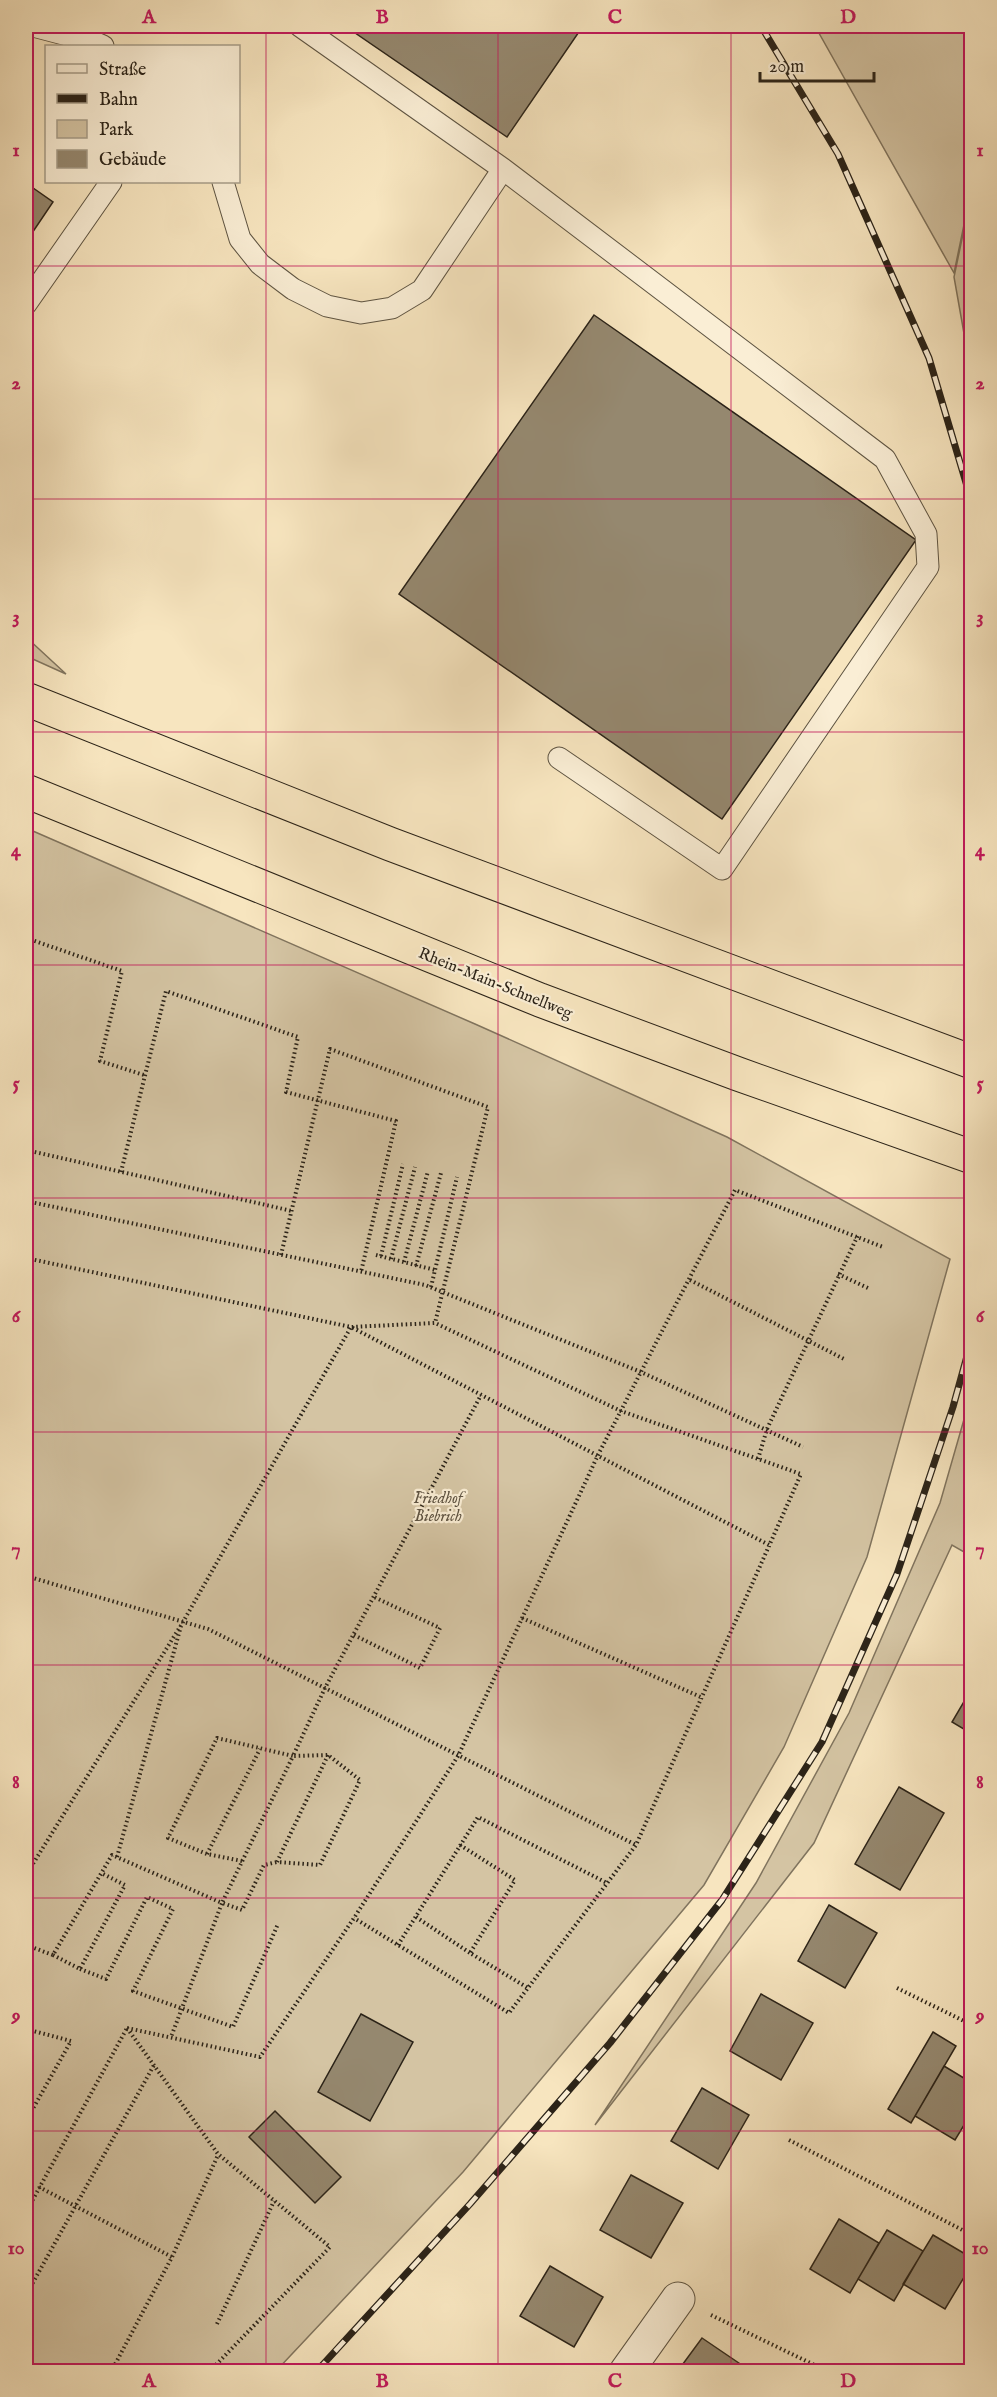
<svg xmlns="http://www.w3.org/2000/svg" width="997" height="2397" font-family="'IM FELL English',serif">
  <rect width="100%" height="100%" fill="#f7e5bf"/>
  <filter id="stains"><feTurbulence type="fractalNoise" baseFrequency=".00333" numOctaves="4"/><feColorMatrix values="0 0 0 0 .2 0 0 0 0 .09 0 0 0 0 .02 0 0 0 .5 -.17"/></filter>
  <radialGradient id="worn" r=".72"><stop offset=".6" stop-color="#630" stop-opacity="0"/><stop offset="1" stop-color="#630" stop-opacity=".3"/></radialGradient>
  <path fill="#d4c4a3" stroke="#80745e" stroke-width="1.5" d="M 815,26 L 971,26 L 971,191 L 954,273 Z
    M 971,196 L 972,196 L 971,373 L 954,277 Z
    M 26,637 L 66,674 L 26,656 Z
    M 26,828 L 475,1024 L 727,1137 L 950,1259 L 867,1557 L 784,1747 L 704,1885 L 463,2172 L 276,2371 L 26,2371 Z
    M 971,1395 L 971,1556 L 952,1545 L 814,1843 L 595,2125 L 756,1883 L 849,1713 L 940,1503 Z"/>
  <path fill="#95886f" stroke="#2b2318" stroke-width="1.5" d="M 345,26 L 583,26 L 507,137 Z
    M 26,183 L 53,202 L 26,242 Z
    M 594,315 L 916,540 L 722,819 L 399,594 Z
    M 972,1688 L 972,1734 L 952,1722 Z
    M 899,1787 L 944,1813 L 900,1890 L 855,1864 Z
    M 829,1905 L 877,1933 L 845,1988 L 798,1961 Z
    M 761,1994 L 813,2023 L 781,2080 L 730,2051 Z
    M 361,2014 L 413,2042 L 370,2121 L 318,2092 Z
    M 933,2032 L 956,2046 L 911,2123 L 888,2109 Z
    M 944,2066 L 972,2083 L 972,2112 L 955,2140 L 915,2116 Z
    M 702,2088 L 749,2115 L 718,2169 L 671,2141 Z
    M 275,2111 L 341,2177 L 315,2203 L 249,2137 Z
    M 631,2175 L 683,2203 L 651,2258 L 600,2230 Z
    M 839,2219 L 879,2243 L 850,2293 L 810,2269 Z
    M 887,2230 L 923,2251 L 894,2301 L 858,2279 Z
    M 933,2235 L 972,2258 L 972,2264 L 945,2309 L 903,2284 Z
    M 550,2266 L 603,2297 L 574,2347 L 520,2316 Z
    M 702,2338 L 752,2372 L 677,2372 Z"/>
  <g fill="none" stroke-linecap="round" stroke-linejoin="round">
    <g stroke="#5e5442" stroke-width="23">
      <path id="lane" d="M 33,26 L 94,42 L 103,46
        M 300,26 L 503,169 L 885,459 L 926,534 L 928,567 L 722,869 L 559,758
        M 223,182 L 240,239 L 260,264 L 293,289 L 327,306 L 361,313 L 392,308 L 422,290 L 503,169
        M 26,304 L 111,182"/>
    </g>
    <g stroke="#5e5442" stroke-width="35">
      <path id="street" d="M 626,2372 L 678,2299"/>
    </g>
    <g stroke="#2b2318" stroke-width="35">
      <path id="highway" d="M 26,699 L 390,844 L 972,1062
        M 26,791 L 540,1000 L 738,1074 L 972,1157"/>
    </g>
    <path stroke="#2b2318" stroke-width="4" stroke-dasharray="1.5 3" stroke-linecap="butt" d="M 26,938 L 122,971 L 100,1061 L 144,1075
      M 26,1150 L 292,1211
      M 121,1172 L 166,991 L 298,1037 L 286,1092 L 396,1121 L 361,1272
      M 26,1201 L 425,1285 L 641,1372 L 803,1447
      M 281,1255 L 330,1049 L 488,1107 L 435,1323
      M 376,1255 L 435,1270
      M 381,1256 L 403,1164
      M 26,1258 L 351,1327 L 435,1323 L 621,1411 L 801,1474 L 636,1845 L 509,2013 L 354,1918
      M 391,1259 L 415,1167
      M 404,1262 L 428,1171
      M 416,1266 L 441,1173
      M 838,1274 L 870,1289
      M 690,1280 L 844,1359
      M 431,1287 L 457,1177
      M 758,1459 L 767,1429 L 858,1235
      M 26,1576 L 208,1629 L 636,1845
      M 522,1618 L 703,1698
      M 354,1635 L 420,1668 L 440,1628 L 374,1597
      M 328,1755 L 277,1862 L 320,1865 L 360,1780 L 328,1755 L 293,1756 L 325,1688 L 481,1395
      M 460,1845 L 515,1880 L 470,1953 L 528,1988
      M 207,1854 L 260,1749
      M 117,1857 L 181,1626
      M 242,1861 L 207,1854 L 168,1838 L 217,1738 L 293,1756 L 222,1903 L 242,1910 L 264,1865 L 277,1862
      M 26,1875 L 183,1622 L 351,1327 L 771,1546
      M 416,1917 L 470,1953
      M 26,1945 L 53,1955 L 112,1855 L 222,1903 L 171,2037
      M 398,1945 L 478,1817 L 607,1883
      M 53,1955 L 80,1969 L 125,1885 L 101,1873
      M 80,1969 L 106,1979 L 147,1897 L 173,1909 L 133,1991 L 233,2027 L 278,1924
      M 897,1988 L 972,2025
      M 127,2028 L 260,2057 L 354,1918 L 458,1756 L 598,1455 L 735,1190 L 883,1247
      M 127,2028 L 218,2154 L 330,2247 L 209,2372
      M 26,2029 L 71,2041 L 26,2121
      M 789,2140 L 972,2235
      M 39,2187 L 172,2257
      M 26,2212 L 127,2028
      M 26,2295 L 154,2065
      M 711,2315 L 829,2372
      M 217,2324 L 274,2201
      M 111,2372 L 172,2257 L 218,2155"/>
    <use href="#lane" stroke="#faeed5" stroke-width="21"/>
    <use href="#street" stroke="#faeed5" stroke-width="33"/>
    <use href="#highway" stroke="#f7e5bf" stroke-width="33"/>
    <g stroke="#2b2318" stroke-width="7">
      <path id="rail" d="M 761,26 L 838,154 L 929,358 L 972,503
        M 316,2372 L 470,2204 L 610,2043 L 722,1900 L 822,1742 L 897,1574 L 953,1407 L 972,1338"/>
    </g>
    <use href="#rail" stroke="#faeed5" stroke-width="4.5" stroke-dasharray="14" stroke-linecap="butt"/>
  </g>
  <path fill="none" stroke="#c2185b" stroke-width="1.5" stroke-opacity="0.55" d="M 266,26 L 266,2372M 498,26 L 498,2372M 731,26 L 731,2372M 26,266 L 972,266M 26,499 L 972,499M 26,732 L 972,732M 26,965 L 972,965M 26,1198 L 972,1198M 26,1432 L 972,1432M 26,1665 L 972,1665M 26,1898 L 972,1898M 26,2131 L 972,2131"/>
  <g text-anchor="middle" stroke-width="4.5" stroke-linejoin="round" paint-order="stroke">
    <g font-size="16" fill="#2b2318" stroke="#faeed5">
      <text transform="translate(496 982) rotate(22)" y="6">Rhein-Main-Schnellweg</text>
    </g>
    <g font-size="16" font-style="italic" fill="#5e5342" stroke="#faeed5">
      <text x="438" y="1503">Friedhof<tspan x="438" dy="18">Biebrich</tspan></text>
    </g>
  </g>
  <rect width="997" height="2397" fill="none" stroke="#f7e5bf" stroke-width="66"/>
  <rect x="45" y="45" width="195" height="138" fill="#faeed5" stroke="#a79d89" stroke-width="1.5"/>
  <rect x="57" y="64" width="30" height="9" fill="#faeed5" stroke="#a79d89" stroke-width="1.5"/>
  <text x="99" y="75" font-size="18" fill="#2b2318">Straße</text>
  <rect x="57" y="94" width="30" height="9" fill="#2b2318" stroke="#a79d89" stroke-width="1.5"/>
  <text x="99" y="105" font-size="18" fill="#2b2318">Bahn</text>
  <rect x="57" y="120" width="30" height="18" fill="#d4c4a3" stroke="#a79d89" stroke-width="1.5"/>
  <text x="99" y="135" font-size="18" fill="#2b2318">Park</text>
  <rect x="57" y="150" width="30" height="18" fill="#95886f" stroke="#a79d89" stroke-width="1.5"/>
  <text x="99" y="165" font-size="18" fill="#2b2318">Gebäude</text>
  <path d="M760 72v9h114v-9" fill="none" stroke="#2b2318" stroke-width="3"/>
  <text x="769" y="72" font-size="18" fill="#2b2318" stroke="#faeed5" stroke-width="4.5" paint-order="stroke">20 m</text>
  <rect x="33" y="33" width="931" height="2331" fill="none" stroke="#c2185b" stroke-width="2"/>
  <g font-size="20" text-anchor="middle" font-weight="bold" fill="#c2185b">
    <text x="149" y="23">A</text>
    <text x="382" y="23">B</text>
    <text x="615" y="23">C</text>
    <text x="848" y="23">D</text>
    <text x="16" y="156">1</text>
    <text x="980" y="156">1</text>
    <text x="16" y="389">2</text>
    <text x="980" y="389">2</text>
    <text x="16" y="623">3</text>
    <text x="980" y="623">3</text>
    <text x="16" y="856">4</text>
    <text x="980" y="856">4</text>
    <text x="16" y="1089">5</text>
    <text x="980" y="1089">5</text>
    <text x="16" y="1322">6</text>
    <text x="980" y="1322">6</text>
    <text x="16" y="1555">7</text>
    <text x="980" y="1555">7</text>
    <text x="16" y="1788">8</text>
    <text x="980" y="1788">8</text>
    <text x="16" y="2021">9</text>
    <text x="980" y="2021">9</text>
    <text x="16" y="2254">10</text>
    <text x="980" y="2254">10</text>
    <text x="149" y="2387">A</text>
    <text x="382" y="2387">B</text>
    <text x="615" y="2387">C</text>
    <text x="848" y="2387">D</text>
  </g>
  <rect width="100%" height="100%" filter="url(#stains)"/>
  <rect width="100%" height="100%" fill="url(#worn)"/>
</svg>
